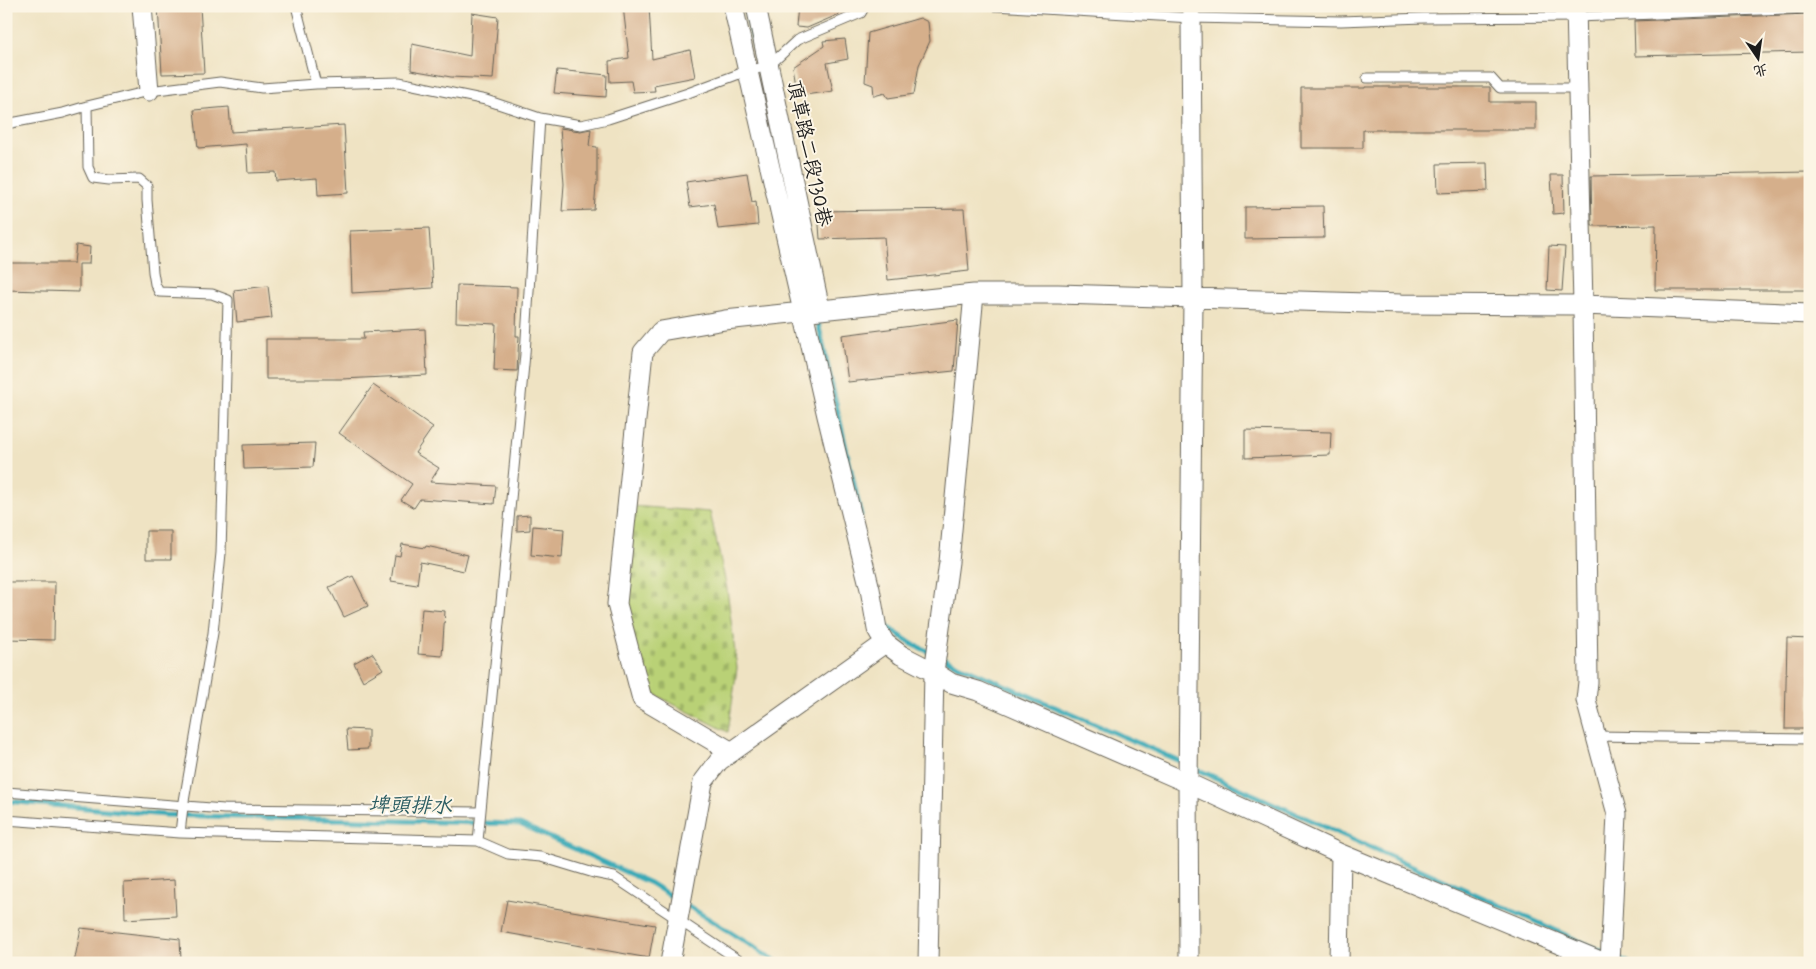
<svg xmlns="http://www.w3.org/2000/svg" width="1816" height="969" font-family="Mynerve,'LXGW WenKai TC',sans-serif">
  <defs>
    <pattern id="cemetery-stones" width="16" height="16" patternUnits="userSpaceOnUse" patternTransform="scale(1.25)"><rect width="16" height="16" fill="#b9d176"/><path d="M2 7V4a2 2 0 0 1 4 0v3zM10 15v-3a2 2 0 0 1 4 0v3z" fill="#9eb366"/></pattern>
  </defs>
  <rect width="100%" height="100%" fill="#fcf5e5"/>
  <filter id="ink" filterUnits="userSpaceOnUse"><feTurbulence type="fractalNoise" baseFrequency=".02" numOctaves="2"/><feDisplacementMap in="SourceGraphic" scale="10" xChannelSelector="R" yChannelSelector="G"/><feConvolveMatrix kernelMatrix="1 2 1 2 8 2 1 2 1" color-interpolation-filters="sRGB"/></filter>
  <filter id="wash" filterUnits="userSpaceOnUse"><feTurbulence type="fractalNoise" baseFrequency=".0096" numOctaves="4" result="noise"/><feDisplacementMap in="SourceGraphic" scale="20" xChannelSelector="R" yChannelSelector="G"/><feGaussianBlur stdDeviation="1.12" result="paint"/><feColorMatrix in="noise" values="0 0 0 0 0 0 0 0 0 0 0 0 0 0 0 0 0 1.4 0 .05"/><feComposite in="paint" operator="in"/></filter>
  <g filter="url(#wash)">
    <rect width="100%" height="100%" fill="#efe3c3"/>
    <path fill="url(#cemetery-stones)" stroke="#6a7649" d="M 632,506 L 710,512 L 727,589 L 737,668 L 728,732 L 642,688 L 626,624 Z"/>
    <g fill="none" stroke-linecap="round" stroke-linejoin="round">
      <path stroke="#3aaab7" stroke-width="5" d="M 745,6 L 766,96
        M 816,314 L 861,515
        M 884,616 L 886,626 L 912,644 L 932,653
        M 940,657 L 1184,763
        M 1192,767 L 1606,953
        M 6,801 L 165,815 L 520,824 L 650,883 L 677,900
        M 685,904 L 779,963
        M 1614,956 L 1629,963"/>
    </g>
    <g id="blocks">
      <path fill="#d5af8b" d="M 158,6 L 200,6 L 204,73 L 162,74 Z
        M 623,6 L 649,6 L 652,59 L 690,50 L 695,77 L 654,85 L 655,91 L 633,92 L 631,81 L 610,82 L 609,61 L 629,58 Z
        M 798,6 L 858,6 L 807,28 L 796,27 Z
        M 472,13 L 498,17 L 493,79 L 451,77 L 411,70 L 412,44 L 470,56 Z
        M 1809,14 L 1809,52 L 1635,56 L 1634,21 Z
        M 920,18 L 928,22 L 930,41 L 919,65 L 914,94 L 888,98 L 885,93 L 874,96 L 873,85 L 865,82 L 868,33 Z
        M 845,39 L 848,59 L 827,63 L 833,91 L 798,96 L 793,67 L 824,46 L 823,41 Z
        M 557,70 L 607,75 L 606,97 L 554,93 Z
        M 1365,87 L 1490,87 L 1490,102 L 1536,102 L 1536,130 L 1363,130 L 1363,148 L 1301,148 L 1301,88 L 1365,88 Z
        M 229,107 L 231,132 L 344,125 L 348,193 L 318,195 L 317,178 L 276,181 L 275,172 L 248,173 L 246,144 L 198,148 L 194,110 Z
        M 560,128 L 580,131 L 591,129 L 589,146 L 597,147 L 597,186 L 596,186 L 594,210 L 562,211 L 564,184 Z
        M 1487,163 L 1488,191 L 1438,193 L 1437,164 Z
        M 1810,172 L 1810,290 L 1655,290 L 1656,225 L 1592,226 L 1591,176 Z
        M 747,173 L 752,202 L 756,201 L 758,225 L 718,229 L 714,204 L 690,207 L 686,182 Z
        M 1551,175 L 1563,175 L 1564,213 L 1553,214 Z
        M 1323,206 L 1324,238 L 1245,239 L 1245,207 Z
        M 964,209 L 969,271 L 888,280 L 884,237 L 820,239 L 818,211 Z
        M 429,228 L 433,288 L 352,293 L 350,231 Z
        M 76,245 L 90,247 L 89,264 L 79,264 L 79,292 L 6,290 L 6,263 L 74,263 Z
        M 1549,246 L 1565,247 L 1562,291 L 1547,290 Z
        M 457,285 L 517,287 L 516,336 L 519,336 L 517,371 L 494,370 L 496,324 L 456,322 Z
        M 268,286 L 272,318 L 237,322 L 234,290 Z
        M 958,320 L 954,371 L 848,382 L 842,335 Z
        M 425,329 L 427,375 L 342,379 L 266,379 L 266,339 L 364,339 L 363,332 Z
        M 373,385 L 433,427 L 415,453 L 439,468 L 430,482 L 496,486 L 494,504 L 420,499 L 414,508 L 401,500 L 412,484 L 339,433 Z
        M 1245,430 L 1331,432 L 1330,455 L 1245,458 Z
        M 315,443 L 313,467 L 244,469 L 243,445 Z
        M 530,515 L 530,530 L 517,531 L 517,516 Z
        M 533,526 L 564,529 L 562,558 L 531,555 Z
        M 146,531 L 171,531 L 171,559 L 146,559 Z
        M 402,544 L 425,548 L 426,546 L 468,555 L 464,571 L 420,562 L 417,585 L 391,581 L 395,555 L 400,556 Z
        M 353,576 L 368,606 L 344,617 L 329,587 Z
        M 6,582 L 55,582 L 54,640 L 6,639 Z
        M 422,609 L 445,611 L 442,656 L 418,654 Z
        M 1787,638 L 1810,639 L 1810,729 L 1785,729 Z
        M 372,653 L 383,669 L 363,681 L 354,663 Z
        M 346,729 L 368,730 L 368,749 L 348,750 Z
        M 174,880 L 176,916 L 125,919 L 124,883 Z
        M 507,900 L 655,925 L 649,958 L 501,932 Z
        M 81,928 L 180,939 L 181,960 L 156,959 L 156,963 L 74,963 Z"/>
    </g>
  </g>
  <g filter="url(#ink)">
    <use href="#blocks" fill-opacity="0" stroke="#666256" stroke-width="1"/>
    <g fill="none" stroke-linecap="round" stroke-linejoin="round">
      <g stroke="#666256" stroke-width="11">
        <path id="service" d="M 296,6 L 316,84
          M 994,6 L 1191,18 L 1341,21 L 1424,18 L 1577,17 L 1810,8
          M 1367,78 L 1491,78 L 1500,88 L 1578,88
          M 87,106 L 88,167 L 93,178 L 109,180 L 139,179 L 147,186 L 147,200 L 153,272 L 155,284 L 159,292 L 212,294 L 228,300 L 221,553 L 213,633 L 183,807 L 180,833
          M 6,124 L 63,113 L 87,106 L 149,91 L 220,82 L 262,88 L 316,84 L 399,82 L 486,100 L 540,118 L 581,125 L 608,119 L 688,93 L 747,71 L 769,66 L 797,40 L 861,13 L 865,6
          M 1595,736 L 1810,739
          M 6,792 L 224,809 L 480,812
          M 6,820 L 180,833 L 478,841 L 508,854 L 541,857 L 594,873 L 614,877 L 743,963
          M 478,841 L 525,354 L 540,118"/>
      </g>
      <g stroke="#666256" stroke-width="21">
        <path id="minor" d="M 142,6 L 149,91
          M 733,6 L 827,416 L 870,589 L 877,629 L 885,643 L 901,655 L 934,672 L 951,683 L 978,691 L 1188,783 L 1341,854 L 1605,963
          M 756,6 L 820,309
          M 1576,6 L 1583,305 L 1588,682 L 1586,700 L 1617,814 L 1610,963
          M 732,752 L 642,699 L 617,604 L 643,352 L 661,331 L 725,320 L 974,294 L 1058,294 L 1402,304 L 1583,305 L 1810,314
          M 670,963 L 703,782 L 719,761 L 885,643
          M 928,963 L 934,672 L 949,562 L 974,294
          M 1189,963 L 1188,783 L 1193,298 L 1191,18
          M 1339,963 L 1341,854"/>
      </g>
      <use href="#service" stroke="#fff" stroke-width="9"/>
      <use href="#minor" stroke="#fff" stroke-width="19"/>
    </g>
  </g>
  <g text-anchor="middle" stroke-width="4" stroke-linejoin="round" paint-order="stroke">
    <g font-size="20" fill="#1c1c1c" stroke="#fcf5e5">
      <text transform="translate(810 153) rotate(78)" y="7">頂草路二段130巷</text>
    </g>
    <g font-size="21" font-style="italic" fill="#2a5c62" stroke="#fcf5e5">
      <text transform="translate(410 805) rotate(1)" y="7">埤頭排水</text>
    </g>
  </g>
  <rect width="1816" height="969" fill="none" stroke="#fcf5e5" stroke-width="25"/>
  <g transform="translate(1758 58) rotate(167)" stroke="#fcf5e5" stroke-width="4" paint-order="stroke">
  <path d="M0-4L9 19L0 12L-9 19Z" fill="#1c1c1c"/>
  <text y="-8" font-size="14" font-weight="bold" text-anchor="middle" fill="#1c1c1c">北</text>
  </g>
</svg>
